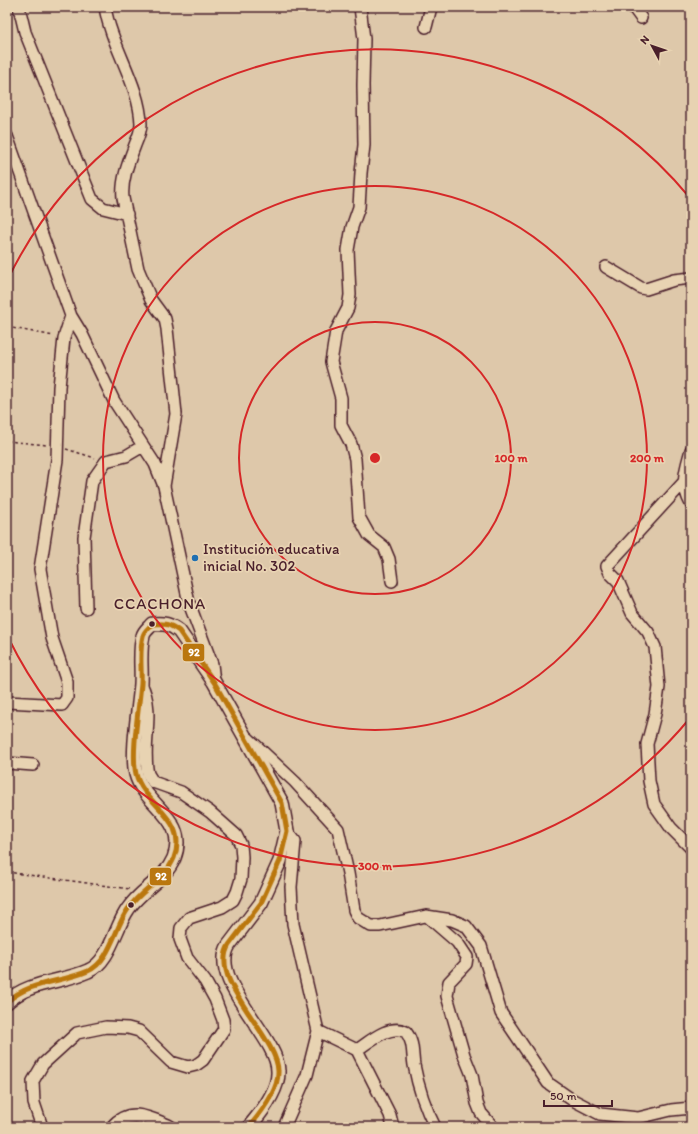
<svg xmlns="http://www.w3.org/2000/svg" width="698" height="1134" font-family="Itim,sans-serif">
  <rect width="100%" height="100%" fill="#dec8aa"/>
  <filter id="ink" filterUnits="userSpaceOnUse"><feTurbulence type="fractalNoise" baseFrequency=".025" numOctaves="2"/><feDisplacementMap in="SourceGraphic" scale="8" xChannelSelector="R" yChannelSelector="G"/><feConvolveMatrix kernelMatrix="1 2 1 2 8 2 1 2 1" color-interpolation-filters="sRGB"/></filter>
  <g filter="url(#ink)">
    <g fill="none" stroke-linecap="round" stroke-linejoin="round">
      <g stroke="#4a1f2b" stroke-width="14">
        <path id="minor" d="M 19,7 L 25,32 L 92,199 L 103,208 L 127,214
          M 105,7 C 111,46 140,85 141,124 C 141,131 138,138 135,145 C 129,161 121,180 123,198 L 138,269 L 151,300 L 165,319 L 167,329 L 176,414 L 164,486
          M 360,7 L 364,39 L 363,85 L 364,145 L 361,173 L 359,207 L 352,227 L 348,250 L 350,295 L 348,308 L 336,331 L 331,362 L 341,398 L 341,425 L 351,444 L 355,459 L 359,517 L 369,535 L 384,547 L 389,559 L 392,581
          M 633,7 L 641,18
          M 426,27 L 431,7
          M 7,136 L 71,316 L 82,334 L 114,401 L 155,464 L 164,486 L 189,603 L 212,664 L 214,682
          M 606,267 L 641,288 L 646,289 L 674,280 L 691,278
          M 691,450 C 685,472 680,483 691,504
          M 684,482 L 607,566 L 610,573 L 618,581 L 632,613 L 648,632 L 655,647 L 659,687 L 655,714 L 647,744 L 649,781 L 654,804 L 671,828 L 691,848
          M 86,608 L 84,537 L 92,481 L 106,461 L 126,456 L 143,446
          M 7,702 L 62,705 L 67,698 L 67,682 L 52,638 L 40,569 L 57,460 L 59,387 L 64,338 L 71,316
          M 248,738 L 295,782 L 338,829 L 348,873 L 354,910 L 358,918 L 371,926 L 380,926 L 426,916 L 452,920 L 466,926 L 481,946 L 501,1013 L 548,1083 L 571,1099 L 600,1114 L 638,1118 L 671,1110 L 691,1108
          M 7,763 L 33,765
          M 287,831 L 295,841 L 291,887 L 293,924 L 318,1031 L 357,1050 L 390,1115 L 393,1127
          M 427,916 L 457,942 L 467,957 L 466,964 L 449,982 L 447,996 L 464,1055 L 472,1075 L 477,1103 L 481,1113 L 493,1127
          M 357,1050 C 369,1042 390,1023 406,1032 C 414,1042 412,1053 414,1065 C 418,1086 425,1108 435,1127
          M 42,1127 L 34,1103 L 33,1081 L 43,1064 L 77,1033 L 106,1027 L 128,1028 L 139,1031 L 171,1062 L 188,1067 L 196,1065 L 203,1060 L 224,1029 L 223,1020 L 215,999 L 205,981 L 187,958 L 180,939 L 181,928 L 189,918 L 222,907 L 233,900 L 237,892 L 241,879 L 242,857 L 241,845 L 236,835 L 210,812 L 181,792 L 153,782 L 148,774 C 141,744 156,711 141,684
          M 284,1127 L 307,1075 L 318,1031"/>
      </g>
      <g stroke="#4a1f2b" stroke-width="16">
        <path id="major" d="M 7,1002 C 29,981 61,983 88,971 C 110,962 115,927 128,909 C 141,889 165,880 174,858 C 189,818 144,806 136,774 C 131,753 139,708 141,684 C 142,668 139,651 143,636 C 144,631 149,628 152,624 C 164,623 170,624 179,631 L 214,682 L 282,803 L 287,831 L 280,861 L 261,903 L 229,945 C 207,980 278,1037 278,1071 C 279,1089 261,1113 249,1127
          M 113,1127 C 130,1107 151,1119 170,1127"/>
      </g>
      <path stroke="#4a1f2b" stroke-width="1.5" stroke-dasharray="3 3" stroke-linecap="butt" d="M 7,327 L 54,336
        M 7,441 L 47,445
        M 66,449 L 95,458
        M 7,872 L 130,889"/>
      <use href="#minor" stroke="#e8d3b2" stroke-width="11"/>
      <use href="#major" stroke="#e8d3b2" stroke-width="13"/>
      <g stroke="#e8d3b2" stroke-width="8">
        <path id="bus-1" d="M 7,1002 C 29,981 61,983 88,971 C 110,962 115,927 128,909 C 141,889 165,880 174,858 C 189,818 144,806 136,774 C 131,753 139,708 141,684 C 142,668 139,651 143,636 C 144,631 149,628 152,624 C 164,623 170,624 179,631 L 214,682 L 282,803 L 287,831 L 280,861 L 261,903 L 229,945 C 207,980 278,1037 278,1071 C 279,1089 261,1113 249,1127"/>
      </g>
      <use href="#bus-1" stroke="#ba770f" stroke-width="5"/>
    </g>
  </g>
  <g fill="none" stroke="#d62828" stroke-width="2">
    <circle cx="375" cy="458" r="136"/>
    <circle cx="375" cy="458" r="272"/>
    <path d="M690 718A408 408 0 0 1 8 637M8 279A408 408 0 0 1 690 198"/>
  </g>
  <circle fill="#1f6fb2" stroke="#e8d3b2" stroke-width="1.5" cx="195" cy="558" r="4"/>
  <g fill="#4a1f2b" stroke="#e8d3b2" stroke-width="1.5">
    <circle cx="152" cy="624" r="3.5"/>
    <circle cx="131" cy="905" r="3.5"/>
  </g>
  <g text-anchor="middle" stroke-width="3.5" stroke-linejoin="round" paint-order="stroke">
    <g font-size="15" fill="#4a1f2b" stroke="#e8d3b2" text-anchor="start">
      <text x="203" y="554">Institución educativa<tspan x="203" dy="17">inicial No. 302</tspan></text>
    </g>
    <g font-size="16" letter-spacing="1" fill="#4a1f2b" stroke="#e8d3b2">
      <text x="160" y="609">CCACHONA</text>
    </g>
  </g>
  <circle cx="375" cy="458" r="6" fill="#d62828" stroke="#e8d3b2" stroke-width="2"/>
  <g font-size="12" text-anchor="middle" font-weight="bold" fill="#d62828" stroke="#e8d3b2" stroke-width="3.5" stroke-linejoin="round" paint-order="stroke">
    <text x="511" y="462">100 m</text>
    <text x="647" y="462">200 m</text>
    <text x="375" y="870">300 m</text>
  </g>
  <g stroke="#e8d3b2" stroke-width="1.5">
    <rect x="182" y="643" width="23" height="19" rx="4" fill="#ba770f"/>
    <rect x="149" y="867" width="23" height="19" rx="4" fill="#ba770f"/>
  </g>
  <g font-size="11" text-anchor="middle" font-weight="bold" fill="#fff">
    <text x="194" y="656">92</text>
    <text x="161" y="880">92</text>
  </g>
  <rect width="698" height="1134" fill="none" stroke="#e8d3b2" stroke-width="24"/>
  <rect x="12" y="12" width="674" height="1110" fill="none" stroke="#4a1f2b" stroke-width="1.5" filter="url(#ink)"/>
  <g transform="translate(652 46) rotate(310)" stroke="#e8d3b2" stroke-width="3" paint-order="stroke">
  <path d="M0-3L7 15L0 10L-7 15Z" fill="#4a1f2b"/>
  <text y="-6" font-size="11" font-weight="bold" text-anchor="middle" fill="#4a1f2b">N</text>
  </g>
  <path d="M544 1100v6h68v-6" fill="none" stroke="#4a1f2b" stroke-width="2"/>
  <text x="550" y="1100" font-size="12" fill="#4a1f2b" stroke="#e8d3b2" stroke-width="3" paint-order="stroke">50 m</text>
</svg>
